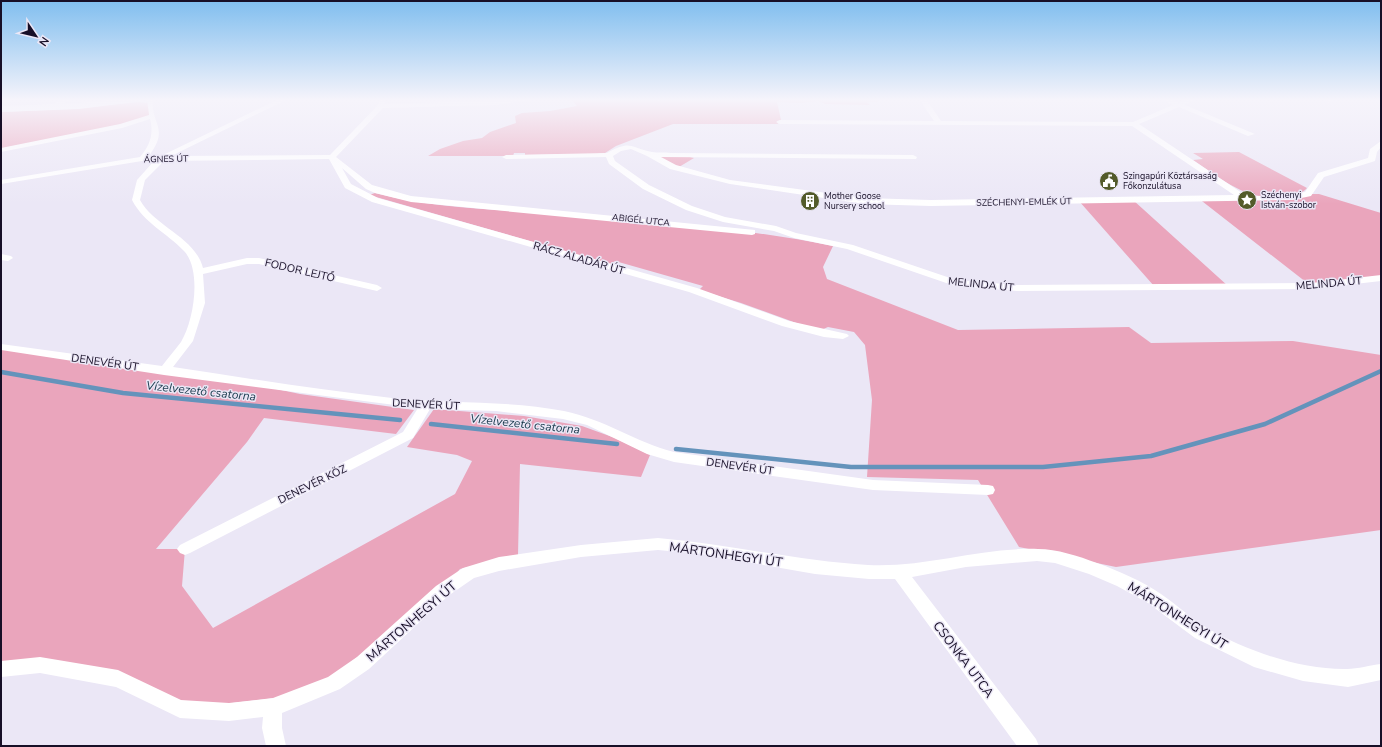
<svg xmlns="http://www.w3.org/2000/svg" width="1382" height="747" font-family="'Nunito Sans',sans-serif">
  <rect width="100%" height="100%" fill="#ebe7f6"/>
  <path fill="#eaa5bc" d="M 571,99 L 656,99 L 659,101 L 669,99 L 876,99 L 878,102 L 867,102 L 870,105 L 825,104 L 818,101 L 801,103 L 777,102 L 781,120 L 777,121 L 778,124 L 673,124 L 616,146 L 605,153 L 596,154 L 525,155 L 525,153 L 514,153 L 513,156 L 428,156 L 440,149 L 463,141 L 482,138 L 490,132 L 516,123 L 515,116 L 522,113 L 550,111 L 577,106 Z
    M 139,102 L 149,103 L 151,117 L 111,127 L 1,149 L 1,112 L 71,109 Z
    M 1239,152 L 1307,188 C 1302,194 1296,194 1288,196 C 1250,204 1223,180 1193,160 L 1203,159 L 1193,153 Z
    M 660,156 L 690,157 L 694,158 L 679,167 L 662,160 Z
    M 375,193 C 434,209 496,209 557,214 C 650,220 742,228 833,246 L 823,267 L 827,279 L 958,330 L 1129,327 L 1151,343 L 1293,341 L 1381,355 L 1381,530 L 1116,567 L 1019,547 L 978,480 L 867,477 L 872,400 L 865,345 L 854,332 L 828,327 L 821,330 L 810,328 L 741,303 L 699,290 L 703,286 L 615,261 L 610,264 L 369,195 Z
    M 1308,194 L 1319,194 L 1381,213 L 1381,278 L 1311,286 L 1198,198 L 1258,199 Z
    M 1133,200 L 1228,286 L 1154,286 L 1079,201 Z
    M 1,347 L 248,383 L 300,394 L 414,410 L 396,434 L 264,418 L 247,442 L 156,549 L 185,549 L 182,586 L 213,628 L 455,494 L 472,461 L 457,455 L 407,447 L 434,409 L 524,416 L 582,426 L 615,438 L 650,455 L 641,477 L 520,464 L 518,555 L 460,569 L 442,591 L 310,694 L 180,709 L 118,679 L 1,669 Z"/>
  <g fill="none" stroke-linecap="round" stroke-linejoin="round">
    <path stroke="#6493bb" stroke-width="4.5" d="M 1,372 L 123,393 L 400,420
      M 431,424 L 617,444
      M 676,449 L 851,467 L 1043,467 L 1151,456 L 1265,424 L 1381,371"/>
    <path fill="#fff" fill-rule="evenodd" d="M 62,99 L 71,99 L 55,108 L 50,107 Z
      M 147,99 L 153,99 C 150,125 171,127 148,157 L 161,156 L 279,99 L 288,99 L 171,156 L 330,155 L 378,105 L 380,99 L 386,99 L 385,104 L 539,99 L 495,105 L 383,108 L 336,157 L 372,185 L 411,196 L 755,230 L 755,234 L 752,235 L 411,202 L 375,193 L 366,189 L 342,168 L 351,184 L 378,198 L 697,288 L 789,321 L 847,334 L 849,336 L 843,339 L 824,337 L 782,326 L 689,292 L 372,202 L 345,188 L 329,159 L 164,161 L 145,180 L 140,200 C 155,227 195,237 203,268 L 247,258 L 259,258 L 377,285 L 382,288 L 377,291 L 259,264 L 247,264 L 203,274 L 205,303 L 193,341 L 173,367 C 246,378 319,390 392,398 C 449,404 507,400 564,411 C 604,419 635,442 674,452 L 873,480 L 988,485 L 993,486 L 995,490 L 993,494 L 988,495 L 873,490 L 674,462 L 647,454 L 587,425 L 563,419 L 496,411 L 430,409 L 413,438 L 190,553 L 185,555 L 180,553 L 177,549 L 180,545 L 403,432 L 418,408 L 164,375 L 1,350 L 1,344 L 162,366 C 168,358 175,350 181,342 C 194,321 202,270 184,251 C 167,233 144,223 132,200 L 137,180 L 154,161 L 142,161 L 1,184 L 1,180 L 140,157 C 150,145 154,134 150,119 L 122,128 L 1,152 L 1,148 L 120,124 L 149,115 Z
      M 919,99 L 926,99 L 941,121 L 1133,122 L 1173,105 L 1161,99 L 1171,99 L 1179,103 L 1187,99 L 1196,99 L 1185,105 L 1255,134 L 1248,136 L 1179,107 L 1139,124 L 1245,195 C 1265,197 1285,196 1305,192 L 1318,173 L 1368,158 L 1370,149 L 1381,141 L 1381,147 L 1377,152 L 1375,161 L 1324,177 L 1311,196 L 1292,200 L 931,206 L 864,204 L 730,184 L 670,169 L 647,156 L 631,149 L 621,151 L 613,156 L 615,161 L 649,185 L 692,206 L 725,217 L 776,226 L 796,233 L 853,245 L 956,280 L 1017,285 L 1311,283 L 1381,275 L 1381,281 L 1311,289 L 1017,291 L 955,286 L 847,249 L 794,238 L 774,231 L 723,222 L 686,210 L 643,189 L 609,164 L 606,157 L 506,159 L 502,157 L 506,155 L 607,153 C 631,139 631,148 652,152 C 658,153 665,152 671,153 L 913,155 L 917,157 L 916,159 L 661,157 L 676,165 L 730,180 L 864,198 L 931,200 L 1234,195 L 1132,126 L 780,124 L 776,122 L 780,120 L 934,121 Z
      M 1336,99 L 1329,103 L 1326,101 L 1327,99 Z
      M 1,254 L 11,256 L 13,258 L 8,261 L 1,260 Z
      M 658,538 C 728,544 798,561 868,565 C 925,568 981,547 1038,549 C 1057,549 1078,556 1097,563 C 1119,571 1142,581 1161,594 C 1177,605 1191,618 1207,628 C 1246,651 1302,670 1347,669 C 1358,669 1370,665 1381,664 L 1381,680 L 1348,687 L 1303,681 L 1254,667 L 1195,638 L 1148,603 L 1117,586 L 1089,574 L 1055,563 L 1037,561 L 966,567 L 912,577 L 1036,739 L 1039,746 L 1017,746 L 895,579 L 869,579 L 815,574 L 701,554 L 658,550 L 581,557 L 499,571 L 474,578 L 448,596 L 369,669 L 340,689 L 282,713 L 282,728 L 286,746 L 266,746 L 262,728 L 263,717 L 229,721 L 180,718 L 116,687 L 40,673 L 1,677 L 1,661 L 40,657 L 118,670 L 181,700 L 229,703 L 273,698 L 328,677 L 357,657 L 436,586 L 463,568 L 499,557 L 581,545 Z"/>
    <path fill="#fff" fill-rule="evenodd" d="M 117,99 L 146,99 L 142,101 L 79,109 L 1,112 L 1,106 L 79,103 Z"/>
  </g>
  <linearGradient id="sky" x2="0" y2="1"><stop stop-color="#80beef"/><stop offset="0.49" stop-color="#f6f4fb"/><stop offset="1" stop-color="#f6f4fb" stop-opacity="0"/></linearGradient>
  <rect width="1382" height="204" fill="url(#sky)"/>
  <defs>
    <g id="civic-disc" transform="scale(1)"><circle r="9.5" fill="#535b2a" stroke="#ebe7f6"/><path d="M-.6-6.5H3V-4.5H.6V-3L4-1V1h2V6H-6V1h2V-1L-.6-3ZM-1.2 2.5V6h2.4V2.5Z" fill="#fff"/></g>
    <g id="sight-disc" transform="scale(1)"><circle r="9.5" fill="#535b2a" stroke="#ebe7f6"/><path d="M0-6L1.8-2.2L6-1.7L2.9 1.2L3.7 5.4L0 3.3L-3.7 5.4L-2.9 1.2L-6-1.7L-1.8-2.2Z" fill="#fff"/></g>
    <g id="building-disc" transform="scale(1)"><circle r="9.5" fill="#535b2a" stroke="#ebe7f6"/><path d="M-4-6H4V6H1V3H-1V6H-4ZM-2.5-4.3h1.7v1.8h-1.7ZM.8-4.3h1.7v1.8H.8ZM-2.5-1h1.7V.8h-1.7ZM.8-1h1.7V.8H.8Z" fill="#fff"/></g>
  </defs>
  <g fill-rule="evenodd">
    <use href="#civic-disc" x="1109" y="181"/>
    <use href="#sight-disc" x="1247" y="200"/>
    <use href="#building-disc" x="810" y="201"/>
  </g>
  <g text-anchor="middle" stroke-width="3" stroke-linejoin="round" paint-order="stroke">
    <g font-size="9" fill="#170f27" stroke="#ebe7f6">
      <text transform="translate(166 159) rotate(-1)" y="3">ÁGNES ÚT</text>
      <text transform="translate(1024 202) rotate(-1)" y="3">SZÉCHENYI-EMLÉK ÚT</text>
      <text transform="translate(641 220) rotate(6)" y="3">ABIGÉL UTCA</text>
    </g>
    <g font-size="9" fill="#170f27" stroke="#ebe7f6" text-anchor="start">
      <text x="1123" y="179">Szingapúri Köztársaság<tspan x="1123" dy="10">Főkonzulátusa</tspan></text>
      <text x="1261" y="198">Széchenyi<tspan x="1261" dy="10">István-szobor</tspan></text>
      <text x="824" y="199">Mother Goose<tspan x="824" dy="10">Nursery school</tspan></text>
    </g>
    <g font-size="11" fill="#170f27" stroke="#ebe7f6">
      <text transform="translate(579 258) rotate(16)" y="4">RÁCZ ALADÁR ÚT</text>
      <text transform="translate(300 270) rotate(13)" y="4">FODOR LEJTŐ</text>
      <text transform="translate(1329 283) rotate(-5)" y="4">MELINDA ÚT</text>
      <text transform="translate(981 284) rotate(6)" y="4">MELINDA ÚT</text>
      <text transform="translate(105 362) rotate(8)" y="4">DENEVÉR ÚT</text>
      <text transform="translate(426 404) rotate(3)" y="4">DENEVÉR ÚT</text>
      <text transform="translate(740 466) rotate(8)" y="4">DENEVÉR ÚT</text>
      <text transform="translate(312 484) rotate(-26)" y="4">DENEVÉR KÖZ</text>
    </g>
    <g font-size="12" font-style="italic" fill="#19394c" stroke="#ebe7f6">
      <text transform="translate(201 391) rotate(6)" y="4">Vízelvezető csatorna</text>
      <text transform="translate(525 424) rotate(6)" y="4">Vízelvezető csatorna</text>
    </g>
    <g font-size="13" fill="#170f27" stroke="#ebe7f6">
      <text transform="translate(726 554) rotate(8)" y="5">MÁRTONHEGYI ÚT</text>
      <text transform="translate(1178 615) rotate(32)" y="5">MÁRTONHEGYI ÚT</text>
      <text transform="translate(411 621) rotate(-41)" y="5">MÁRTONHEGYI ÚT</text>
      <text transform="translate(964 659) rotate(53)" y="5">CSONKA UTCA</text>
    </g>
  </g>
  <rect width="1382" height="747" fill="none" stroke="#170f27" stroke-width="4"/>
  <g transform="translate(36 36) rotate(125)" stroke="#ebe7f6" stroke-width="3" paint-order="stroke">
  <path d="M0-3L7 15L0 10L-7 15Z" fill="#170f27"/>
  <text y="-6" font-size="11" font-weight="bold" text-anchor="middle" fill="#170f27">N</text>
  </g>
</svg>
